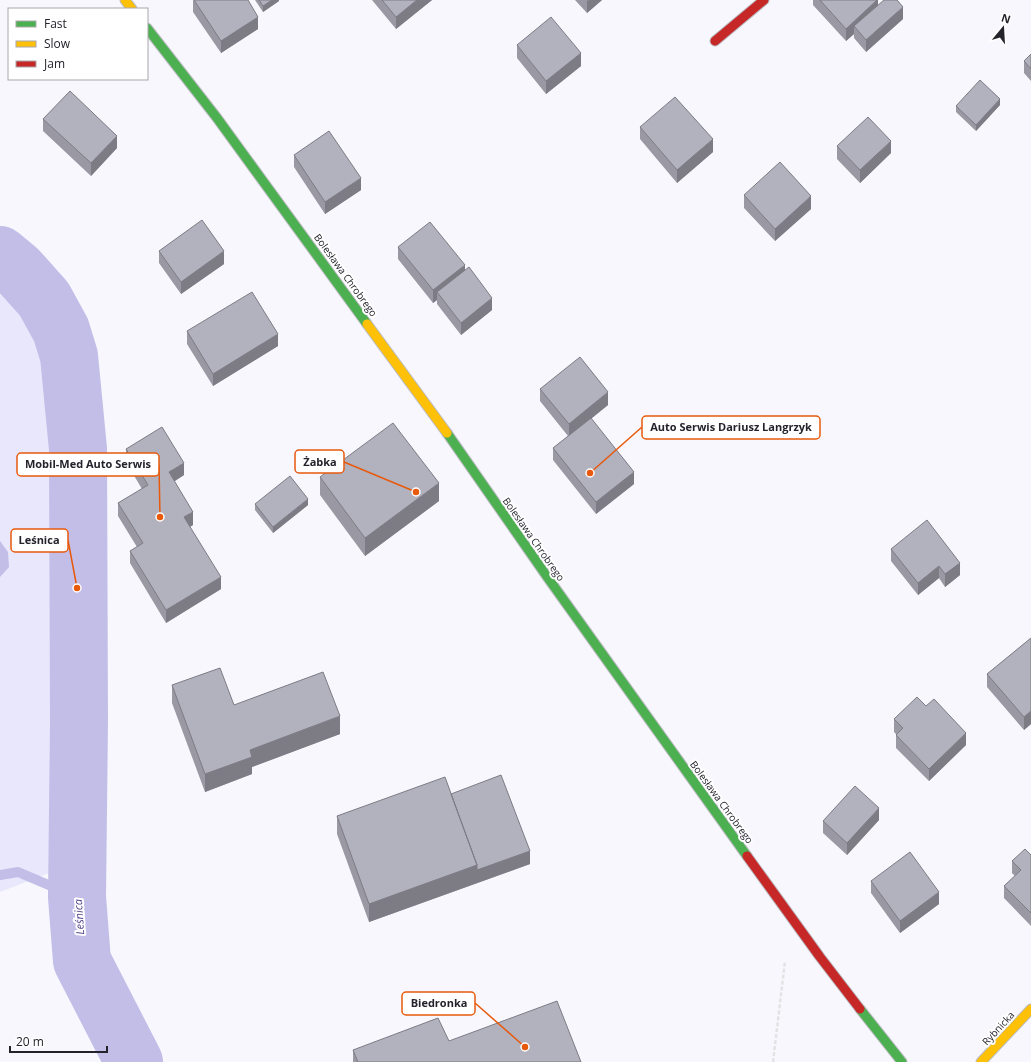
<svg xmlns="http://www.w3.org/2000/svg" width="1031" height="1062" font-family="'Open Sans',sans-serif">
  <rect width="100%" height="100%" fill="#f7f7fd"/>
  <path fill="#e9e7fc" d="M 0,279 L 17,292 L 40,326 L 55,370 L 53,578 L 57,870 L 0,892 Z"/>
  <path fill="#c2bee8" d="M 0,541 L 8,552 L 9,567 L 0,577 Z
    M 92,952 L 96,955 L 94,962 L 102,978 L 145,1062 L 121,1062 L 77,974 L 74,958 L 91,956 Z"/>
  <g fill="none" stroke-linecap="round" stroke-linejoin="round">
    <path stroke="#c2bee8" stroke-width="10" d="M 0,875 L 18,872 L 77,897"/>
    <path stroke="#c2bee8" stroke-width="58" d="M 0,255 L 18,270 L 44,299 L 61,330 L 69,356 L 78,449 L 79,722 L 77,897 L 82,961 L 134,1062"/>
    <g stroke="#babac1" stroke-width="11">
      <path id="fast" d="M 147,28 L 217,118 L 367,324
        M 447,433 L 548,578 L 747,856
        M 860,1009 L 902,1062"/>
    </g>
    <g stroke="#babac1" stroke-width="11">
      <path id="slow" d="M 125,0 L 132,9
        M 367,324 L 447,433
        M 981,1062 L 1031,1009"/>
    </g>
    <g stroke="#babac1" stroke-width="11">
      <path id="jam" d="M 715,41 L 764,0
        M 747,856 L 820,957 L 860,1009"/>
    </g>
    <path stroke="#e3e3e6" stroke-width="2.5" stroke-dasharray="4 2" stroke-linecap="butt" d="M 773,1062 L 785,961"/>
    <use href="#fast" stroke="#4caf50" stroke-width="9"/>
    <use href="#slow" stroke="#ffc107" stroke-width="9"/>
    <use href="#jam" stroke="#c62828" stroke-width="9"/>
  </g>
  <path fill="#9998a3" d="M 193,0 L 258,29 L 221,53 L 193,12 Z
    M 255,0 L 279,0 L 279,1 L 263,12 Z
    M 372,0 L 432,0 L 396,29 Z
    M 575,0 L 602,0 L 587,13 Z
    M 813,0 L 878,0 L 878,5 L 903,19 L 866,52 L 854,38 L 854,34 L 846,41 L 813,5 Z
    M 517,45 L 581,66 L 546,94 L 517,58 Z
    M 1031,54 L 1031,81 L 1024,73 L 1024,61 Z
    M 1000,105 L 976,131 L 956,112 L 956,106 Z
    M 43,119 L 117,148 L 91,176 L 43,131 Z
    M 640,127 L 713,152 L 677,183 L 640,139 Z
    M 837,146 L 891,153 L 860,183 L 837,159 Z
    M 294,155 L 361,190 L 325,214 L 294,167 Z
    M 744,195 L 811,209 L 775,241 L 744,208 Z
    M 398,247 L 465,270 L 492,310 L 461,335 L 437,304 L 437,300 L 433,303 L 398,259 Z
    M 159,251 L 224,264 L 181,294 L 159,263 Z
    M 187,331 L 278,346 L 213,386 L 187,344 Z
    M 540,389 L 608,405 L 591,418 L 634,484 L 596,514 L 553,460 L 553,448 L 568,436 L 540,401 Z
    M 126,449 L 184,475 L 174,481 L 193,525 L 190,527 L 221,589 L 166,623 L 130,563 L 130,551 L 137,547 L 118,516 L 118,503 L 142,489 L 126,462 Z
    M 320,477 L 439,501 L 365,556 L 320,495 Z
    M 255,504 L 308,505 L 273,533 L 255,510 Z
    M 891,549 L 960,563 L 960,575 L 945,587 L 939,578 L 918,595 L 891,561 Z
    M 1031,638 L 1031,724 L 1024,730 L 987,687 L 987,674 Z
    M 172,685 L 234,705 L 340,734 L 252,767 L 252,774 L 205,792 L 172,703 Z
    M 926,706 L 966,745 L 929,781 L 896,748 L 896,735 L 897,735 L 894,732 L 894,719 Z
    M 451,794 L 530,864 L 369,922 L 337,834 L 337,816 Z
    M 879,820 L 847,855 L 823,833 L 823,821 Z
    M 1031,855 L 1031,926 L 1004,898 L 1004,886 L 1015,876 L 1012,873 L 1012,861 Z
    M 871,881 L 939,904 L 900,933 L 871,893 Z
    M 449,1041 L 581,1062 L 353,1062 L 353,1050 Z"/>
  <path fill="#7d7c85" d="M 272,0 L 279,0 L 279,1 L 263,12 L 263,6 Z
    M 417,0 L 432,0 L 396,29 L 396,17 Z
    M 589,0 L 602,0 L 587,13 L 587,1 Z
    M 877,0 L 878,0 L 878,11 L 854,26 L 854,34 L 846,41 L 846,29 Z
    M 903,7 L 903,19 L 866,52 L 866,40 Z
    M 258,17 L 258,29 L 221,53 L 221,41 Z
    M 581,53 L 581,66 L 546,94 L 546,81 Z
    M 1000,99 L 1000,105 L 976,131 L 976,125 Z
    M 117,136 L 117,148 L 91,176 L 91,163 Z
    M 713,139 L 713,152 L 677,183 L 677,170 Z
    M 891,141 L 891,153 L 860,183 L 860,170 Z
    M 361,178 L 361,190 L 325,214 L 325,202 Z
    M 811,196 L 811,209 L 775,241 L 775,229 Z
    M 224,251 L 224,264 L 181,294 L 181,282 Z
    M 465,265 L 465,277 L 437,292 L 437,300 L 433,303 L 433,290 Z
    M 492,298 L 492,310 L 461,335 L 461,323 Z
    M 278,334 L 278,346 L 213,386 L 213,374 Z
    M 608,392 L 608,405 L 569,437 L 569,424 Z
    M 184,463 L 184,475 L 169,485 L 169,472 Z
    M 634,472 L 634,484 L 596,514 L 596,502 Z
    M 439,483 L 439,501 L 365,556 L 365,538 Z
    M 308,499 L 308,505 L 273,533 L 273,527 Z
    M 193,512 L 193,525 L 184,530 L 184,517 Z
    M 960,563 L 960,575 L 945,587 L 945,574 Z
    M 939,566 L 939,578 L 918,595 L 918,583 Z
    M 221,577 L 221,589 L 166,623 L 166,610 Z
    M 1031,711 L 1031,724 L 1024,730 L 1024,717 Z
    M 340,716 L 340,734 L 252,767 L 252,774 L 205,792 L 205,774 L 250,750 Z
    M 966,733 L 966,745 L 929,781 L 929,769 Z
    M 879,808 L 879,820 L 847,855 L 847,843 Z
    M 530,851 L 530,864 L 369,922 L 369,904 L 477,865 Z
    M 939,892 L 939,904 L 900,933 L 900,921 Z"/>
  <path fill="#b2b1be" stroke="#7d7c85" d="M 194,0 L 248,0 L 258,17 L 221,41 Z
    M 259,0 L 272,0 L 263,6 Z
    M 382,0 L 417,0 L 396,17 Z
    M 820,0 L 877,0 L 846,29 Z
    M 884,0 L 897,0 L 903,7 L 866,40 L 854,26 Z
    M 551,17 L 581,53 L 546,81 L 517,45 Z
    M 1031,54 L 1031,69 L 1024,61 Z
    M 980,80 L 1000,99 L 976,125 L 956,106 Z
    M 70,91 L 117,136 L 91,163 L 43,119 Z
    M 675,97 L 713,139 L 677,170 L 640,127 Z
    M 868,117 L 891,141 L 860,170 L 837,146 Z
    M 329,131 L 361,178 L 325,202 L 294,155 Z
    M 780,162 L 811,196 L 775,229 L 744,195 Z
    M 202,220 L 224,251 L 181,282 L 159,251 Z
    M 430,222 L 465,265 L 433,290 L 398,247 Z
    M 469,267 L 492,298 L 461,323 L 437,292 Z
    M 252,292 L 278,334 L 213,374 L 187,331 Z
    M 580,357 L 608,392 L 569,424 L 540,389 Z
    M 591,418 L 634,472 L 596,502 L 553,448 Z
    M 393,423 L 439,483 L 365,538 L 320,477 Z
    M 162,427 L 184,463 L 169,472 L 193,512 L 184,517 L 221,577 L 166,610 L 130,551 L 143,543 L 118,503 L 148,485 L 126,449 Z
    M 290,476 L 308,499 L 273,527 L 255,504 Z
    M 927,520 L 960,563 L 945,574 L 939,566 L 918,583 L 891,549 Z
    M 1031,638 L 1031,711 L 1024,717 L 987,674 Z
    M 220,668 L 234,705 L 323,672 L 340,716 L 250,750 L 252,757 L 205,774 L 172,685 Z
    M 917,697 L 926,706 L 934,699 L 966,733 L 929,769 L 896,735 L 903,728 L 894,719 Z
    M 501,775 L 530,851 L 477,870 L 477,865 L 451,794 Z
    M 445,777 L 477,865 L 369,904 L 337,816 Z
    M 855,786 L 879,808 L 847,843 L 823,821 Z
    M 1025,849 L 1031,855 L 1031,913 L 1004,886 L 1021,870 L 1012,861 Z
    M 910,852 L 939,892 L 900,921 L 871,881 Z
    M 557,1001 L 581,1062 L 358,1062 L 353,1050 L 438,1018 L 449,1041 Z"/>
  <g text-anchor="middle" stroke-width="4" stroke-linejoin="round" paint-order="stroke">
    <g font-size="10" fill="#24232c" stroke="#fff">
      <text transform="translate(346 275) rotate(54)" y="4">Bolesława Chrobrego</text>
      <text transform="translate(534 539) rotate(55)" y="4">Bolesława Chrobrego</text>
      <text transform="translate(722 802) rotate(54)" y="4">Bolesława Chrobrego</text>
      <text transform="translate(998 1028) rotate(-47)" y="4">Rybnicka</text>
    </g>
    <g font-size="11" font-style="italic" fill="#504288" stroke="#fff">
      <text transform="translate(79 917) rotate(-94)" y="4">Leśnica</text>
    </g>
  </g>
  <path fill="none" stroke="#e8590c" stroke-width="1.5" d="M590 473L642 427M416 492L344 462M160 517L159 465M77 588L68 540M525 1047L475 1003"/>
  <g fill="#e8590c" stroke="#fff" stroke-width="1.5">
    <circle cx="590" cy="473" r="4"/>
    <circle cx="416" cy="492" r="4"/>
    <circle cx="160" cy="517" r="4"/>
    <circle cx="77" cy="588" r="4"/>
    <circle cx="525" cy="1047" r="4"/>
  </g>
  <g fill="#fff" stroke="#e8590c" stroke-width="1.5">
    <rect x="642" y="416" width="178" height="23" rx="4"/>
    <rect x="295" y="450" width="49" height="23" rx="4"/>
    <rect x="17" y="453" width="142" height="23" rx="4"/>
    <rect x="11" y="529" width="57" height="23" rx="4"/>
    <rect x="402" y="992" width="73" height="23" rx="4"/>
  </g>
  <g font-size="11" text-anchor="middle" font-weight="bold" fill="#24232c">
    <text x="731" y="431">Auto Serwis Dariusz Langrzyk</text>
    <text x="320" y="466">Żabka</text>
    <text x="88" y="468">Mobil-Med Auto Serwis</text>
    <text x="39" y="544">Leśnica</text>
    <text x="439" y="1007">Biedronka</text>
  </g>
  <rect x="8" y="8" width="140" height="72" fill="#ffffff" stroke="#a7a7ab"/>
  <rect x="16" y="21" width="20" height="6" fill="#4caf50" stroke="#a7a7ab"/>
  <text x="44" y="28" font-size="12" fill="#24232c">Fast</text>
  <rect x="16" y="41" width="20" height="6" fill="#ffc107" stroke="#a7a7ab"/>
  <text x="44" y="48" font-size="12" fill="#24232c">Slow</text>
  <rect x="16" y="61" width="20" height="6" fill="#c62828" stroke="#a7a7ab"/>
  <text x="44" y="68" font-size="12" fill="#24232c">Jam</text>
  <g transform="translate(1003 28) rotate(18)" stroke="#ffffff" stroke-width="3" paint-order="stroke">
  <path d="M0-3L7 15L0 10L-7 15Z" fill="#24232c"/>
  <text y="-6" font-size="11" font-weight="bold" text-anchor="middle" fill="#24232c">N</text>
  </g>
  <path d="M10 1046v6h97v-6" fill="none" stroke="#24232c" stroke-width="2"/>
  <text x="16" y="1046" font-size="12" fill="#24232c" stroke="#ffffff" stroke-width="3" paint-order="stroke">20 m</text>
</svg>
